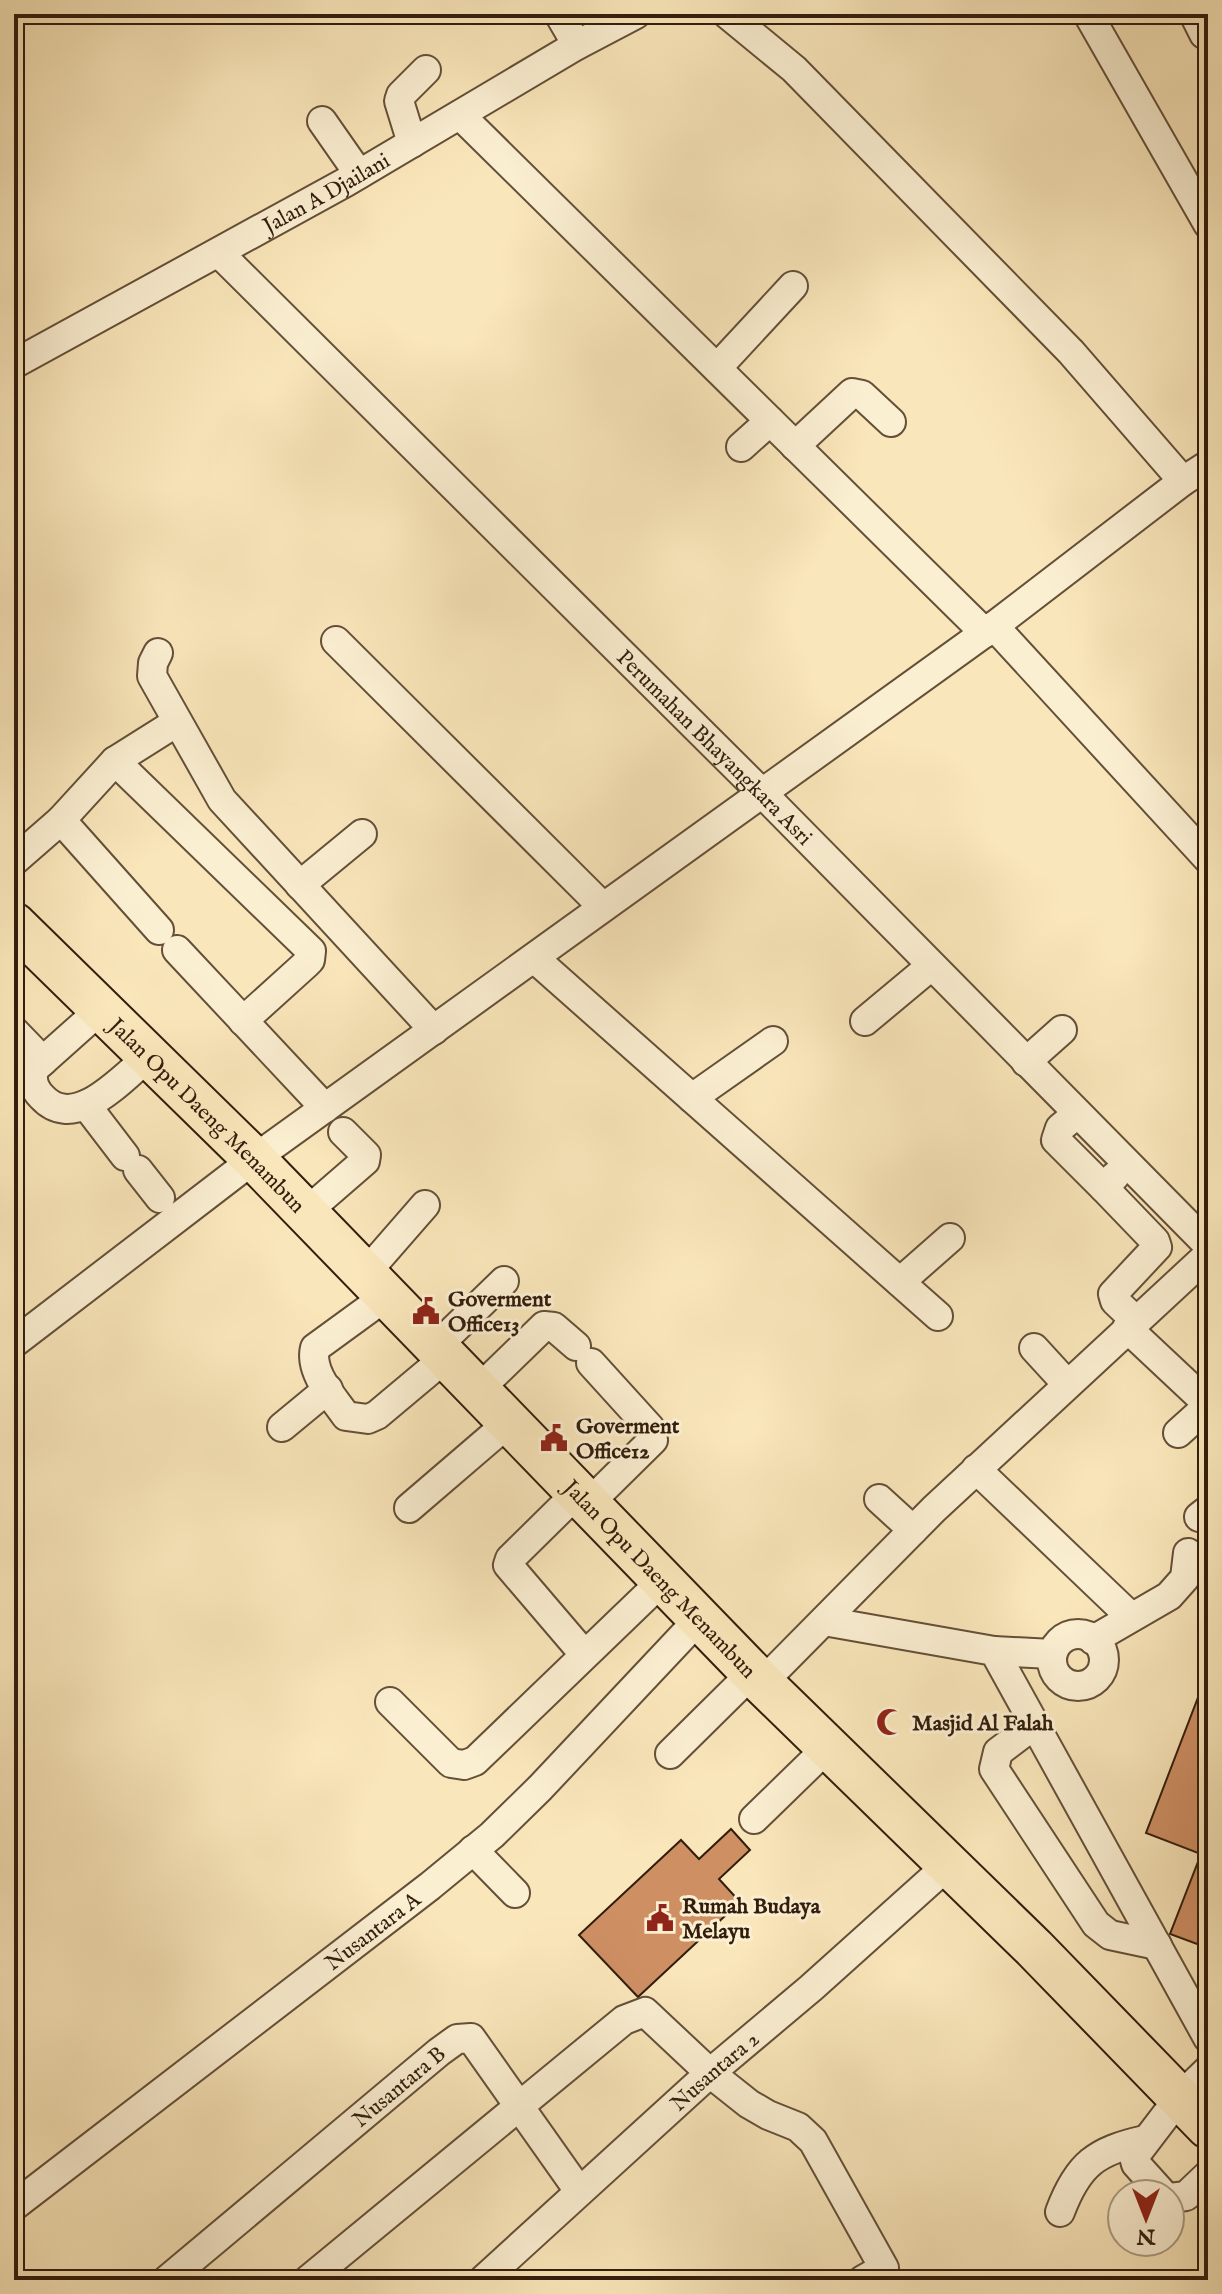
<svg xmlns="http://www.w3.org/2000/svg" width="1222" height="2294" font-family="'IM FELL English',serif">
  <rect width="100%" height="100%" fill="#f9e6ba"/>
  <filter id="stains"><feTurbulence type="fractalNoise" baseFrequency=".0025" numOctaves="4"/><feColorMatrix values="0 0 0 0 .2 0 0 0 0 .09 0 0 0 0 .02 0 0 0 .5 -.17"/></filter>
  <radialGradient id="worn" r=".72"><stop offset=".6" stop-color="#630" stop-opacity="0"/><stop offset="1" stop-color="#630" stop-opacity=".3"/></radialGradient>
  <path fill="#ce8f63" stroke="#321d0d" stroke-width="2" d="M 1207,1674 L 1208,1675 L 1208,1948 L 1170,1934 L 1201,1854 L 1146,1833 Z
    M 731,1829 L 750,1850 L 719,1879 L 740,1902 L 638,1997 L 579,1935 L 681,1840 L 699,1859 Z"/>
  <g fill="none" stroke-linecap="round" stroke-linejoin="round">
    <g stroke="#644f38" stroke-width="32">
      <g id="minor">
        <path d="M 559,14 L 577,45"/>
        <path d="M 1088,14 L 1208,224"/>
        <path d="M 1194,14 L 1204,34"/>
        <path d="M 460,115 L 985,633"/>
        <path d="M 322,121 L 359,174"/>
        <path d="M 412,143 L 399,101 L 401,95 L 426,70"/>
        <path id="s1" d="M 219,253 L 762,793 L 1208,1245"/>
        <path id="s2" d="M 14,364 L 346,182 L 577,45 L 636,14"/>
        <path d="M 717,368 L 793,286"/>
        <path d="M 795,446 L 852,393 L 862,395 L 891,422"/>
        <path d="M 741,447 L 770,421"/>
        <path d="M 1183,481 L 1208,465"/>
        <path d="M 994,626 L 1208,859"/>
        <path d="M 336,641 L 603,907"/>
        <path d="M 158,653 L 153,663 L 152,676 L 222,800 L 434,1030"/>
        <path d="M 115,761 L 311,951 L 310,960 L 306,964 L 243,1021"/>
        <path d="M 61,820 L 115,761 L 177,722"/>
        <path d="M 14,861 L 61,820 L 159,930"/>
        <path d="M 300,885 L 362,834"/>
        <path d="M 177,950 L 325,1108"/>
        <path d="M 534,958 L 938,1316"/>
        <path d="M 100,1010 L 35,1068 C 30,1079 34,1089 42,1097 C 75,1133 122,1078 148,1057"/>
        <path d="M 865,1021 L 931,966"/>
        <path d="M 14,1031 L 43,1061"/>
        <path d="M 1026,1062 L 1062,1030"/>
        <path d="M 692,1098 L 773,1041"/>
        <path d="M 86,1105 L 125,1156"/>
        <path d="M 1077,1114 L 1060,1128 L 1056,1140 L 1104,1188 L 1115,1176"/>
        <path d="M 138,1170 L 160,1198"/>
        <path d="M 1104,1188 L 1155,1241 L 1157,1247 L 1113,1294 L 1115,1301 L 1135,1320"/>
        <path d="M 305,1213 L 365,1161 L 366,1155 L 343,1132"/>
        <path d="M 364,1275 L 425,1205"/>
        <path d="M 900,1282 L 950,1238"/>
        <path d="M 385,1297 L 315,1348 C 309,1372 333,1397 346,1416 L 368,1419 L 377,1415 L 445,1358"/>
        <path d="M 1127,1328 L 1208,1404"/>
        <path d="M 14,1343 L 254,1159 L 994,626 L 1183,481 L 1071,352 L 794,69 L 727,14"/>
        <path d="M 435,1348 L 504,1281"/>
        <path d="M 1034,1348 L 1067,1384"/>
        <path d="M 477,1391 L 544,1326 L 554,1327 L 576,1346"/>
        <path d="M 282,1427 L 328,1389"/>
        <path d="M 1178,1433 L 1208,1406"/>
        <path d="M 976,1469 L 1131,1617"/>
        <path d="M 577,1493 L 510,1559 L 508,1565 L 584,1654"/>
        <path d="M 879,1499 L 913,1530"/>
        <path d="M 588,1504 L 653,1440 L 650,1428 L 591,1363"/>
        <path d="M 409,1508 L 508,1423"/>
        <path d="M 1199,1517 L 1208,1510"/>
        <path d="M 824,1621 L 994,1651 L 1208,2038"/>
        <circle cx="1078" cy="1660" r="26"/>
        <path d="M 1093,1640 L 1169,1596 L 1185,1578 L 1188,1553"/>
        <path d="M 994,1651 L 1052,1654"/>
        <path d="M 762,1683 L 934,1509 L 1208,1255"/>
        <path d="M 390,1702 L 451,1763 L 464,1765 L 475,1761 L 662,1581"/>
        <path d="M 1035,1724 L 998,1752 L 994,1769 L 1096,1924 L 1110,1935 L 1157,1945"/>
        <path d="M 670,1754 L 752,1673"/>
        <path d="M 754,1819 L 827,1748"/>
        <path d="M 473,1850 L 515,1893"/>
        <path d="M 1163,2194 L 1136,2164 L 1134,2157 L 1179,2098 L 1208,2070"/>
        <path d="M 1170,2198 L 1186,2196 L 1208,2175"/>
        <path id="s3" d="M 14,2206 L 430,1886 L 492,1835 L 540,1788 L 699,1619"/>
        <path d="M 1060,2212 C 1078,2164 1096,2151 1145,2140"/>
        <path id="s4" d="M 167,2280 L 439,2052 L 457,2039 L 471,2038 L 579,2191"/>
        <path d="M 308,2280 L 624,2020 L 645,2012 L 710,2073 L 749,2104 L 768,2115 L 798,2127 L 813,2141 L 884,2268 L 863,2280"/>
        <path id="s5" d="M 483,2280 L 710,2073 L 811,1988 L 948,1865"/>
      </g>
    </g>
    <g stroke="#321d0d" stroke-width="46">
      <g id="highway">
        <path id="s6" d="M 14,924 L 254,1159 L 762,1683 L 1034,1948 L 1208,2127"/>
      </g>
    </g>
    <use href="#minor" stroke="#fbefd2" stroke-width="28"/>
    <use href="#highway" stroke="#f9e6ba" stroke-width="42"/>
  </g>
  <defs>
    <g id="civic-bare" transform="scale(2.16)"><path d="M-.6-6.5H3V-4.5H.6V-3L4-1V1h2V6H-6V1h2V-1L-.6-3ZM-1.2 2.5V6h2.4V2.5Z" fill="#8f2418" stroke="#fbefd2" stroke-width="2.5" paint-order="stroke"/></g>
    <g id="mosque-bare" transform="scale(2.16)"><path d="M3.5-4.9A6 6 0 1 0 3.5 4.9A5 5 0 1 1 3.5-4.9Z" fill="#8f2418" stroke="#fbefd2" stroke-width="2.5" paint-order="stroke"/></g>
  </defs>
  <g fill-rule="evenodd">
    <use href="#civic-bare" x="426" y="1311"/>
    <use href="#civic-bare" x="554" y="1438"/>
    <use href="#mosque-bare" x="890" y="1722"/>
    <use href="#civic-bare" x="660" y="1918"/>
  </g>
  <g text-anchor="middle" stroke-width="6" stroke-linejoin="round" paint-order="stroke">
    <g font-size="22" fill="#321d0d" stroke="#fbefd2">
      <text dy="8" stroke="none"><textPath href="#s2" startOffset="356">Jalan A Djailani</textPath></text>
      <text dy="8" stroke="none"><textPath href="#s1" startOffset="700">Perumahan Bhayangkara Asri</textPath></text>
      <text dy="8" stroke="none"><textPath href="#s6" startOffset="272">Jalan Opu Daeng Menambun</textPath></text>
      <text dy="8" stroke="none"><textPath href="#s6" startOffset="920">Jalan Opu Daeng Menambun</textPath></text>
      <text dy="8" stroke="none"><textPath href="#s3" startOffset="452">Nusantara A</textPath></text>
      <text dy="8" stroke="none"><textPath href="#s5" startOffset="312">Nusantara 2</textPath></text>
      <text dy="8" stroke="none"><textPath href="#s4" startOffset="302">Nusantara B</textPath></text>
    </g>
    <g font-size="22" font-weight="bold" fill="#321d0d" stroke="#fbefd2" text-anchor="start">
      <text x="448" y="1306">Goverment<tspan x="448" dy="25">Office13</tspan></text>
      <text x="576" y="1433">Goverment<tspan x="576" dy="25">Office12</tspan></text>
      <text x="912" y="1730">Masjid Al Falah</text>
      <text x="682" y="1913">Rumah Budaya<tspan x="682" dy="25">Melayu</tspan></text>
    </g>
  </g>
  <rect width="1222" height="2294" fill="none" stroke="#f9e6ba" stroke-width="48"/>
  <rect x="16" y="16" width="1190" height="2262" fill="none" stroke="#321d0d" stroke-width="4"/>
  <rect x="24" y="24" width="1174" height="2246" fill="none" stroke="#321d0d" stroke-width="2"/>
  <g transform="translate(1146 2218) rotate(180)"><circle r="38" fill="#fbefd2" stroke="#ab9b83" stroke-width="2"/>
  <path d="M0-6L14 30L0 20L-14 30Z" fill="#8f2418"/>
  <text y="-12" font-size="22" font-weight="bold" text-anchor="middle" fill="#321d0d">N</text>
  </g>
  <rect width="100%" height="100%" filter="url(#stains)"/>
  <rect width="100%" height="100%" fill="url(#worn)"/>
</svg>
